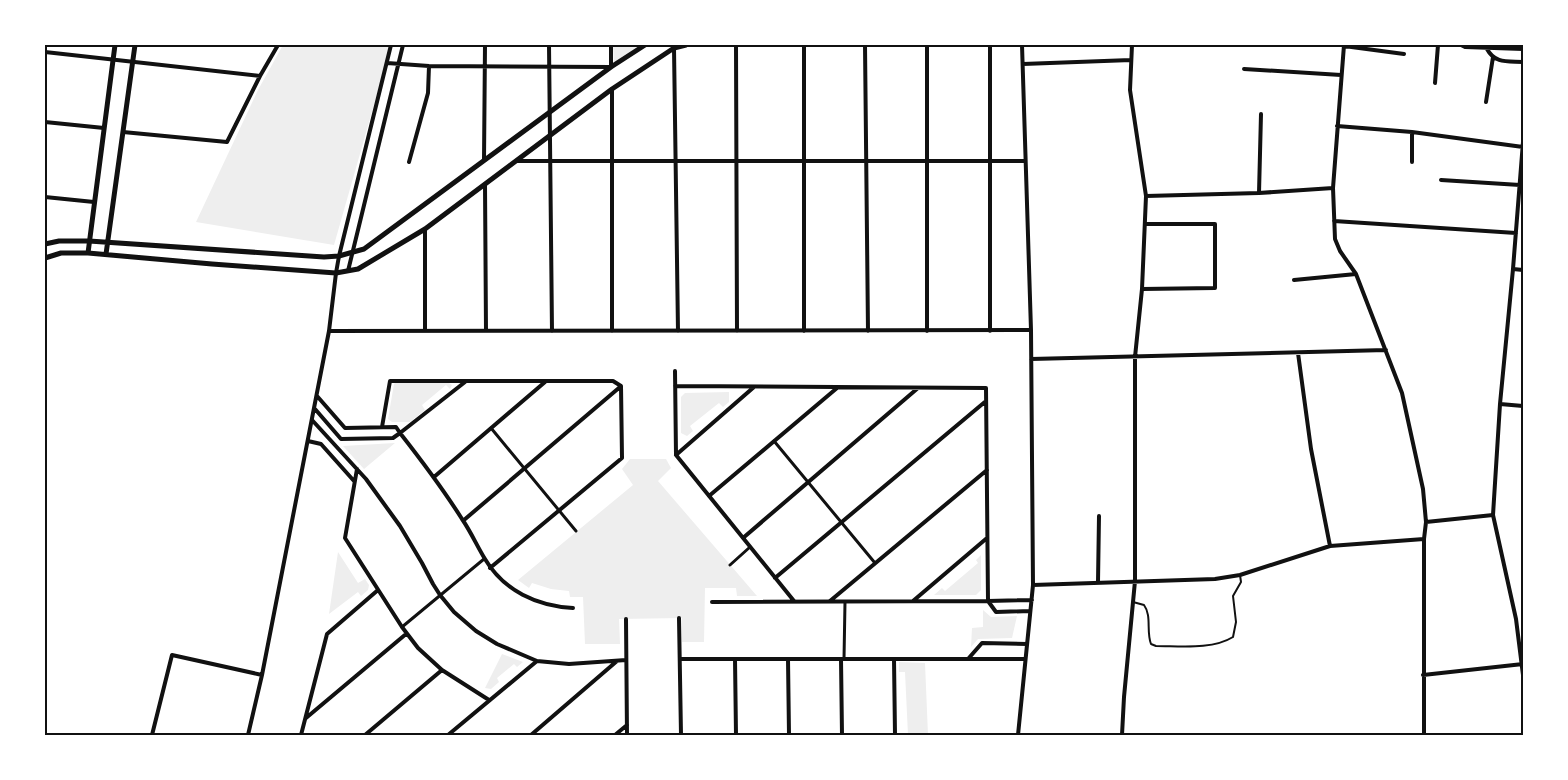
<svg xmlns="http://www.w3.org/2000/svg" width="1568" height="780" font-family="'Playfair Display',serif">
  <rect width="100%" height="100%" fill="#fff"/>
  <path fill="#eee" d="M 283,45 L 391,45 L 334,245 L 196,222 L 258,90 Z
    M 613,45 L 642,45 L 614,64 Z
    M 396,382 L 449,383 L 452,385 L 450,389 L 446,385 L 422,405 L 425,410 L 410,422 L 392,422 L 388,419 L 394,384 Z
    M 729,392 L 729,402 L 723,407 L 719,403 L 690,426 L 693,431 L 687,436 L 681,433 L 681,397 L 685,393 Z
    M 395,443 L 364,469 L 343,446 Z
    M 630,459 L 666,459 L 671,468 L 658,481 L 757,596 L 737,596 L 736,588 L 705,588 L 704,642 L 682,642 L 682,618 L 619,619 L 620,644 L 585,644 L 583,597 L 570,597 L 569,591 L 551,589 L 532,583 L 529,588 L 518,580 L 633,485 L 622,469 Z
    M 338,552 L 358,583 L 365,579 L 369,585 L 368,590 L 361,596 L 358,592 L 329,614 Z
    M 981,555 L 981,590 L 976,595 L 934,595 L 942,588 L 945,591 L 978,563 L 976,560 Z
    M 983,610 L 991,617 L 1017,616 L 1012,638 L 978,639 L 971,647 L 972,628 L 983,627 Z
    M 502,654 L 523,662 L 517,667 L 514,664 L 497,678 L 499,682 L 491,689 L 485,688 Z
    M 899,662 L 925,663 L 928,735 L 908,735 L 905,672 L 899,672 Z"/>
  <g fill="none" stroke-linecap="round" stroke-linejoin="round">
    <path stroke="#111" stroke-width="2" d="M 1133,602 L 1144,605 C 1152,616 1146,631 1151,644 L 1156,646 C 1180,646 1212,650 1233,637 L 1236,622 L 1233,596 L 1241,582 L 1240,575"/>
    <path stroke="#111" stroke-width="3" d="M 491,428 L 576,531
      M 774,441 L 875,563
      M 730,565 L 750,547
      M 402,627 L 484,559
      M 844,659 L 845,602"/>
    <path stroke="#111" stroke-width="4" d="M 549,45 L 552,331
      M 736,45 L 737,331
      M 865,45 L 868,331
      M 927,45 L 927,331
      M 1344,45 L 1333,188 L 1335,239 L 1340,251 L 1356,274 L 1402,393 L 1423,489 L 1426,522 L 1424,539 L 1424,735
      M 1461,45 L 1465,47 L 1523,49
      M 1344,46 L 1404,54
      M 674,48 L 678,331
      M 1487,49 C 1495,64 1508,61 1523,62
      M 45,52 L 260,76
      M 387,63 L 429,66 L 611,67 L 611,45
      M 1023,64 L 1131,60
      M 1244,69 L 1341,75
      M 1435,83 L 1438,45
      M 1486,102 L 1493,57
      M 45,122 L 104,128
      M 1337,126 L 1412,132 L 1523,147
      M 123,132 L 227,142 L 260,76 L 278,45
      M 1412,132 L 1412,162
      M 1523,142 L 1513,269 L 1500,404 L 1493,515 L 1516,619 L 1523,675
      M 484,160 L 485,45
      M 517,161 L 1025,161
      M 409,162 L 428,93 L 429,66
      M 1441,180 L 1520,185
      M 485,185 L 486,331
      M 1259,193 L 1261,114
      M 1146,196 L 1259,193 L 1333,188
      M 45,197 L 94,202
      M 1334,221 L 1516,233
      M 425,230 L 425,331
      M 1513,269 L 1523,270
      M 348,271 L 403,45
      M 1294,280 L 1356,274
      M 1142,289 L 1215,288 L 1215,224 L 1146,224
      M 329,331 L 1031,330
      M 612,331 L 612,90
      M 804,331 L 804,45
      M 990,331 L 990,45
      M 1298,353 L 1311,449 L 1330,546
      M 1031,359 L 1386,350
      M 675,371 L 676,455 L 794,601
      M 465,382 L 400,433 C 422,461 443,489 462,519 C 471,532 477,546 485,559 C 504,591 537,606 573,608
      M 675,386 L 986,388 L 988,601 L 712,602
      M 1500,404 L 1523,406
      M 315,409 L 341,439 L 393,438 L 400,433 L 396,427 L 345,428 L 317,396
      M 312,420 L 366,479 L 400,526 L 422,563 L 433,584 L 440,595 L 454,612 L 476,631 L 497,644 L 537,661 L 569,664 L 626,660
      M 382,427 L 390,381 L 613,381 L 621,386 L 622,458 L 490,568
      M 308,441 L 321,444 L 354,481
      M 676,455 L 754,387
      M 357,469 L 345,538 L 402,627 L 418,648 L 442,670 L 489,700
      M 434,477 L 545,382
      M 709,496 L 837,388
      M 464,520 L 620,387
      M 1426,522 L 1493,515
      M 743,538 L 918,388
      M 775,578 L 986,401
      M 1098,582 L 1099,516
      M 1033,585 L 1215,579 L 1240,575 L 1330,546 L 1424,539
      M 830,601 L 987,470
      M 913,601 L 987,538
      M 1030,611 L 996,612 L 988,601 L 1032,600
      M 679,618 L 681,735
      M 626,619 L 627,735
      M 680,659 L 968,659
      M 735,659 L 736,735
      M 788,659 L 789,735
      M 841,659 L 842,735
      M 894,659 L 895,735
      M 1025,659 L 968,659 L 982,643 L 1027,644
      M 1423,675 L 1523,664
      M 306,718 L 406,634
      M 152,735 L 172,655 L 262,675
      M 248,735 L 262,675 L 329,331 L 336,273 L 339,256 L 391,45
      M 301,735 L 327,634 L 378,590
      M 365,735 L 442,670
      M 448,735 L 537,661
      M 531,735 L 617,661
      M 615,735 L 627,725
      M 1018,735 L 1033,585 L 1031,330 L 1022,45
      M 1122,735 L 1124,697 L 1135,581 L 1135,357 L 1142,289 L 1146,196 L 1130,90 L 1132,45"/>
    <path stroke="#111" stroke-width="5" d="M 45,244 L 59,241 L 89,241 L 324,257 L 339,256 L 364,249 L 611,67 L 645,45
      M 88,253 L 115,45
      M 106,254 L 135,45
      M 45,258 L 61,253 L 88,253 L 212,264 L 336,273 L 358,269 L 425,229 L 612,89 L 674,48 L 686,45"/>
  </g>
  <rect width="1568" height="780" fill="none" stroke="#ffffff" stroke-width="93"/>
  <rect x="46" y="46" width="1476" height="688" fill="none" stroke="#111" stroke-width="2"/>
</svg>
